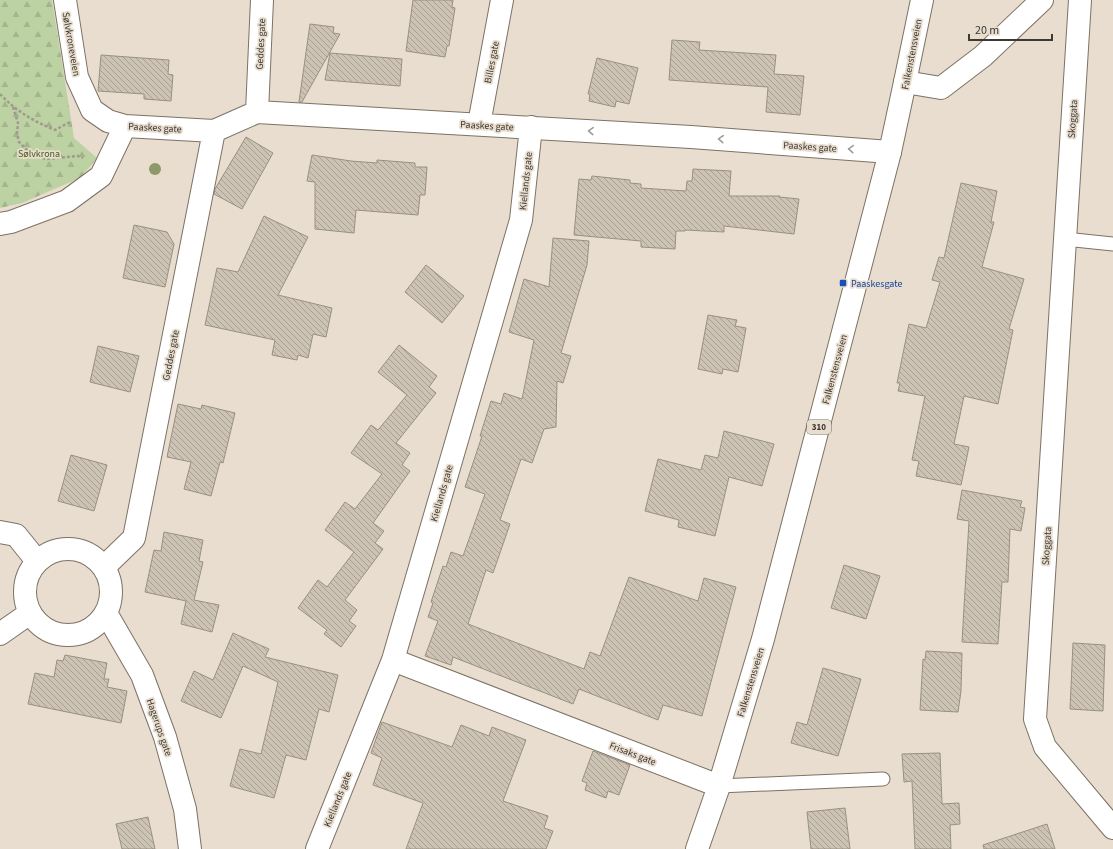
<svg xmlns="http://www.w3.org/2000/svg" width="1113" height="849" font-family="'Source Sans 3',sans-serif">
  <defs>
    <pattern id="forest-firs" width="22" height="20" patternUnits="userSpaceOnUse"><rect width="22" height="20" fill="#bdd2a3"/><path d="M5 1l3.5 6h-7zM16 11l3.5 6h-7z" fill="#a3b58d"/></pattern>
    <pattern id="building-back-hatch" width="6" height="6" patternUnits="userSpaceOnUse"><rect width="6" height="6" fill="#cdc3b4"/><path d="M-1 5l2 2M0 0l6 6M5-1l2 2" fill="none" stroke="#a89f93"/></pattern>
  </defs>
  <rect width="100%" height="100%" fill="#e8ddce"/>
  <path fill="url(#forest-firs)" d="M 0,0 L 52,0 L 74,138 L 97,158 L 80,178 L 22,203 L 0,208 Z"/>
  <path fill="url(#building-back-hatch)" stroke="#9a9082" d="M 413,0 L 453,0 L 452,7 L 455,8 L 449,46 L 447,46 L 445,57 L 406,51 Z
    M 310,24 L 334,27 L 333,33 L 340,34 L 302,102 L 299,102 Z
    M 672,40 L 700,42 L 699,50 L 776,55 L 774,74 L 804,76 L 800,115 L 766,112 L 768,87 L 669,80 Z
    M 330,53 L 402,59 L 400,86 L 325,80 Z
    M 101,55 L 169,60 L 168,74 L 173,75 L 171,101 L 144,99 L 144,94 L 98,91 Z
    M 597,58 L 638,68 L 629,104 L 616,101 L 615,107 L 589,101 L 590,94 L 588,94 Z
    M 246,137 L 273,153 L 242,209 L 214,194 L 215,189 Z
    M 312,155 L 351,161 L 377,163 L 377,160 L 415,163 L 415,167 L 427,167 L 425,195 L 420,195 L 418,215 L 356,210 L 354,233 L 315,229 L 315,182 L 307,181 Z
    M 693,169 L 731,171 L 729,196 L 780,196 L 779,197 L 799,199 L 794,234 L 724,226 L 724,232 L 685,230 L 685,231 L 676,231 L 675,249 L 641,247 L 641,241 L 574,235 L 579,179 L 591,180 L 592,176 L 630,180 L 630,183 L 641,184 L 641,188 L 686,191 L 687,181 L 692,181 Z
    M 961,183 L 997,191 L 991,222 L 994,222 L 982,267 L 1024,279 L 1009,329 L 1013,330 L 998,404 L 964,396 L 954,444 L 969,447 L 961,485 L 916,476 L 919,461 L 912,460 L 925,396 L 898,391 L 900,383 L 897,383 L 909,324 L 926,328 L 940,282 L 932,280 L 939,257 L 944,258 Z
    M 264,216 L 308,237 L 278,295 L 332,308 L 326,337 L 313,334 L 308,358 L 298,355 L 297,360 L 272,355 L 275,340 L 205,325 L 217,268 L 238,272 Z
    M 134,225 L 167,232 L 174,244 L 165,287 L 123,278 Z
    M 553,238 L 589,241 L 587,265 L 561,353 L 571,356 L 563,383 L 557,381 L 556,427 L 544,429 L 532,463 L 521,459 L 500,520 L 510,524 L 493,573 L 486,570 L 468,624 L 584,669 L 590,652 L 600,656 L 629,577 L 698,601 L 704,578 L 736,587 L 702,716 L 663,705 L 658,720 L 579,689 L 573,704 L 453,657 L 451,665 L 425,656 L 438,621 L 428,617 L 433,603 L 431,602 L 443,566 L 446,567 L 451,552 L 463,556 L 485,494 L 465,487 L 482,436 L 480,436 L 491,401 L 501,404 L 504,393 L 522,399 L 534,340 L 509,332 L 524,279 L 549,287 Z
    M 426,265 L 464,296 L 442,323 L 405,292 Z
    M 708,315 L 737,320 L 735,326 L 746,328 L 738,372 L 723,369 L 722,374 L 698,369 Z
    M 399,345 L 437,376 L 429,387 L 436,393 L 396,443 L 410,453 L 402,465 L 410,471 L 373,523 L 384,531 L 375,543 L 383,549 L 345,600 L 357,610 L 349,621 L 356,626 L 341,647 L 324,634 L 327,630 L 298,608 L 318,580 L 327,587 L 354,552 L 325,530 L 345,502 L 355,509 L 382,474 L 351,453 L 371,425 L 378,430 L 407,395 L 378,372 Z
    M 98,346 L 139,356 L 130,392 L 90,382 Z
    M 178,404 L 201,409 L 202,405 L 235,413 L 223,463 L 220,462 L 211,496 L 184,489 L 191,462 L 167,457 Z
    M 724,431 L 774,444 L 762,486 L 729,477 L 715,536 L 678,527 L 679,520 L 645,511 L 658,459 L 701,470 L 705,455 L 718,458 Z
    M 71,455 L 107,465 L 94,511 L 58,501 Z
    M 962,490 L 1022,501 L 1020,507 L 1025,508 L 1021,531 L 1010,529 L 1008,582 L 1002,582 L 998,644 L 962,642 L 969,521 L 957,519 Z
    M 164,532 L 203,540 L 199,561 L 203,562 L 194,600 L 219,605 L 212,632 L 181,624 L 186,601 L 145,592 L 154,550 L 161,551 Z
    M 844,565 L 880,576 L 866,619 L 831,608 Z
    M 233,633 L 269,649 L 265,657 L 338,675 L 329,712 L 319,709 L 306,760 L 286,755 L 274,798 L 230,786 L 240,749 L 261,754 L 278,682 L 243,666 L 221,718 L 181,701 L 194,671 L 213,680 Z
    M 1073,643 L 1105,645 L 1103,711 L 1070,709 Z
    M 926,651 L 962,653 L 961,691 L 958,712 L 920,710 L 923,659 L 925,660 Z
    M 65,655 L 107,663 L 104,679 L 109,679 L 107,687 L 127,691 L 121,723 L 28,704 L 35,673 L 54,677 L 57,660 L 63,661 Z
    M 823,668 L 861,679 L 838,756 L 791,743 L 797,722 L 807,725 Z
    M 382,722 L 452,747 L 461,725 L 489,736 L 492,727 L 526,740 L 503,801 L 548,816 L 544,828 L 553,831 L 546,849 L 406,849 L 423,803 L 373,785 L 382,758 L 371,753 Z
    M 593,751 L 630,765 L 619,795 L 608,791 L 606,798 L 585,790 L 587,783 L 582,781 Z
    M 940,753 L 942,804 L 959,803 L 960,824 L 950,825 L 951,849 L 915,849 L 912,781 L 904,782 L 902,754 Z
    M 845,808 L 850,849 L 811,849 L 807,812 Z
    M 148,817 L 155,849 L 122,849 L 116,824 Z
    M 1047,824 L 1055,849 L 984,849 L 983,845 Z"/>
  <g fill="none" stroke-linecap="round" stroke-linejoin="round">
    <g stroke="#7c7265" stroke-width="15">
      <path id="service" d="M 1065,239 L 1113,244
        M 719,786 L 883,779"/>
    </g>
    <g stroke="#7c7265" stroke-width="24">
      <path id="minor" d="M 65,0 L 77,77 L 92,110 L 108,121 L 125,126 L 214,131 L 257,112 L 691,137 L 890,152
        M 1080,0 L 1035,719 L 1045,747 L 1113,828
        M 905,82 L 941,88 L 983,56 L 1042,0
        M 257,112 L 262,0
        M 479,124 L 502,0
        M 0,224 L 11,222 L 67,201 L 101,176 L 125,126
        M 0,532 L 16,535 L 37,561
        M25 592a43 43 0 1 1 86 0a43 43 0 1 1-86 0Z
        M 104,567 L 134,538 L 214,131
        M 106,613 L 142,675 L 165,737 L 185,809 L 190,849
        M 0,634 L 30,613
        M 393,660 L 719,786
        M 317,849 L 393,660 L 521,220 L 531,127"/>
    </g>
    <g stroke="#7c7265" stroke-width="24">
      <path id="primary" d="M 697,849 L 719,786 L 763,639 L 890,152 L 905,82 L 922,0"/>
    </g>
    <path stroke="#a1998e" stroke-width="2.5" stroke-dasharray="3 2" stroke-linecap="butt" d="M 0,94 C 16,111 33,121 55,130 L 70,122
      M 13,107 L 18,123 L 17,134 L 19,142 L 32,155 L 46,159 L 78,156 L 83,158"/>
    <use href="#service" stroke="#fff" stroke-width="13"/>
    <use href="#minor" stroke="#fff" stroke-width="22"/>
    <use href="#primary" stroke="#fff" stroke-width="22"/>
  </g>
  <circle fill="#8e9869" cx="155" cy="169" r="6"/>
  <defs><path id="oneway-chevron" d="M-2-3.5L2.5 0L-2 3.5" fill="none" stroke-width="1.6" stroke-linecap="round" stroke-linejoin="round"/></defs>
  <g stroke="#9e9c99">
    <use href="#oneway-chevron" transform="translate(591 131) rotate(-177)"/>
    <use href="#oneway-chevron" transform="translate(721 139) rotate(-176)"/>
    <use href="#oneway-chevron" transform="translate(851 149) rotate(-176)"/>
  </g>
  <rect fill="#1a4fb4" stroke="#e8ddce" stroke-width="1.5" x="839" y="279" width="8" height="8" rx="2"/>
  <g text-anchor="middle" stroke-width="3.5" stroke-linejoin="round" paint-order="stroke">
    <rect fill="#e8ddce" stroke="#706a62" stroke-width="1" x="807" y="420" width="24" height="14" rx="3"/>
    <g font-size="9" font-weight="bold" fill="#3d3933">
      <text x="819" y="430">310</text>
    </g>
    <g font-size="10" fill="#3d3933" stroke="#e8ddce">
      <text transform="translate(72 44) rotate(80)" y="4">Sølvkroneveien</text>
      <text transform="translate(260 44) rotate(-87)" y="4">Geddes gate</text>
      <text transform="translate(911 54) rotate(-79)" y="4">Falkenstensveien</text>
      <text transform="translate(491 62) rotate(-79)" y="4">Billes gate</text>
      <text transform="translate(1072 119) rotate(-86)" y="4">Skoggata</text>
      <text transform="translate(487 125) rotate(3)" y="4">Paaskes gate</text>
      <text transform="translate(155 127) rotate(3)" y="4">Paaskes gate</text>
      <text transform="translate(810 146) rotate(4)" y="4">Paaskes gate</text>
      <text transform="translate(525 181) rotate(-84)" y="4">Kiellands gate</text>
      <text transform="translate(170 355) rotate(-79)" y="4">Geddes gate</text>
      <text transform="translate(834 369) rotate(-75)" y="4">Falkenstensveien</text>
      <text transform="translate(441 493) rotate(-74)" y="4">Kiellands gate</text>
      <text transform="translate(1046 546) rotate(-86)" y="4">Skoggata</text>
      <text transform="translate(750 682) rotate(-73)" y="4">Falkenstensveien</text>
      <text transform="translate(160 727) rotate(71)" y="4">Hagerups gate</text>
      <text transform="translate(633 753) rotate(21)" y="4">Frisaks gate</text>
      <text transform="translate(337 799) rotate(-68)" y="4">Kiellands gate</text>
    </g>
    <g font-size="10" fill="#455f17" stroke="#e8ddce">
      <text x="39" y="157">Sølvkrona</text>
    </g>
    <g font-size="10" fill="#164399" stroke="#e8ddce" text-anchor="start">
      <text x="851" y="287">Paaskesgate</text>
    </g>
  </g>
  <path d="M969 34v6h83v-6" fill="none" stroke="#3d3933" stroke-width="2"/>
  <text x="975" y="34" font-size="12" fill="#3d3933" stroke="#e8ddce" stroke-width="3" paint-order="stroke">20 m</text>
</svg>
